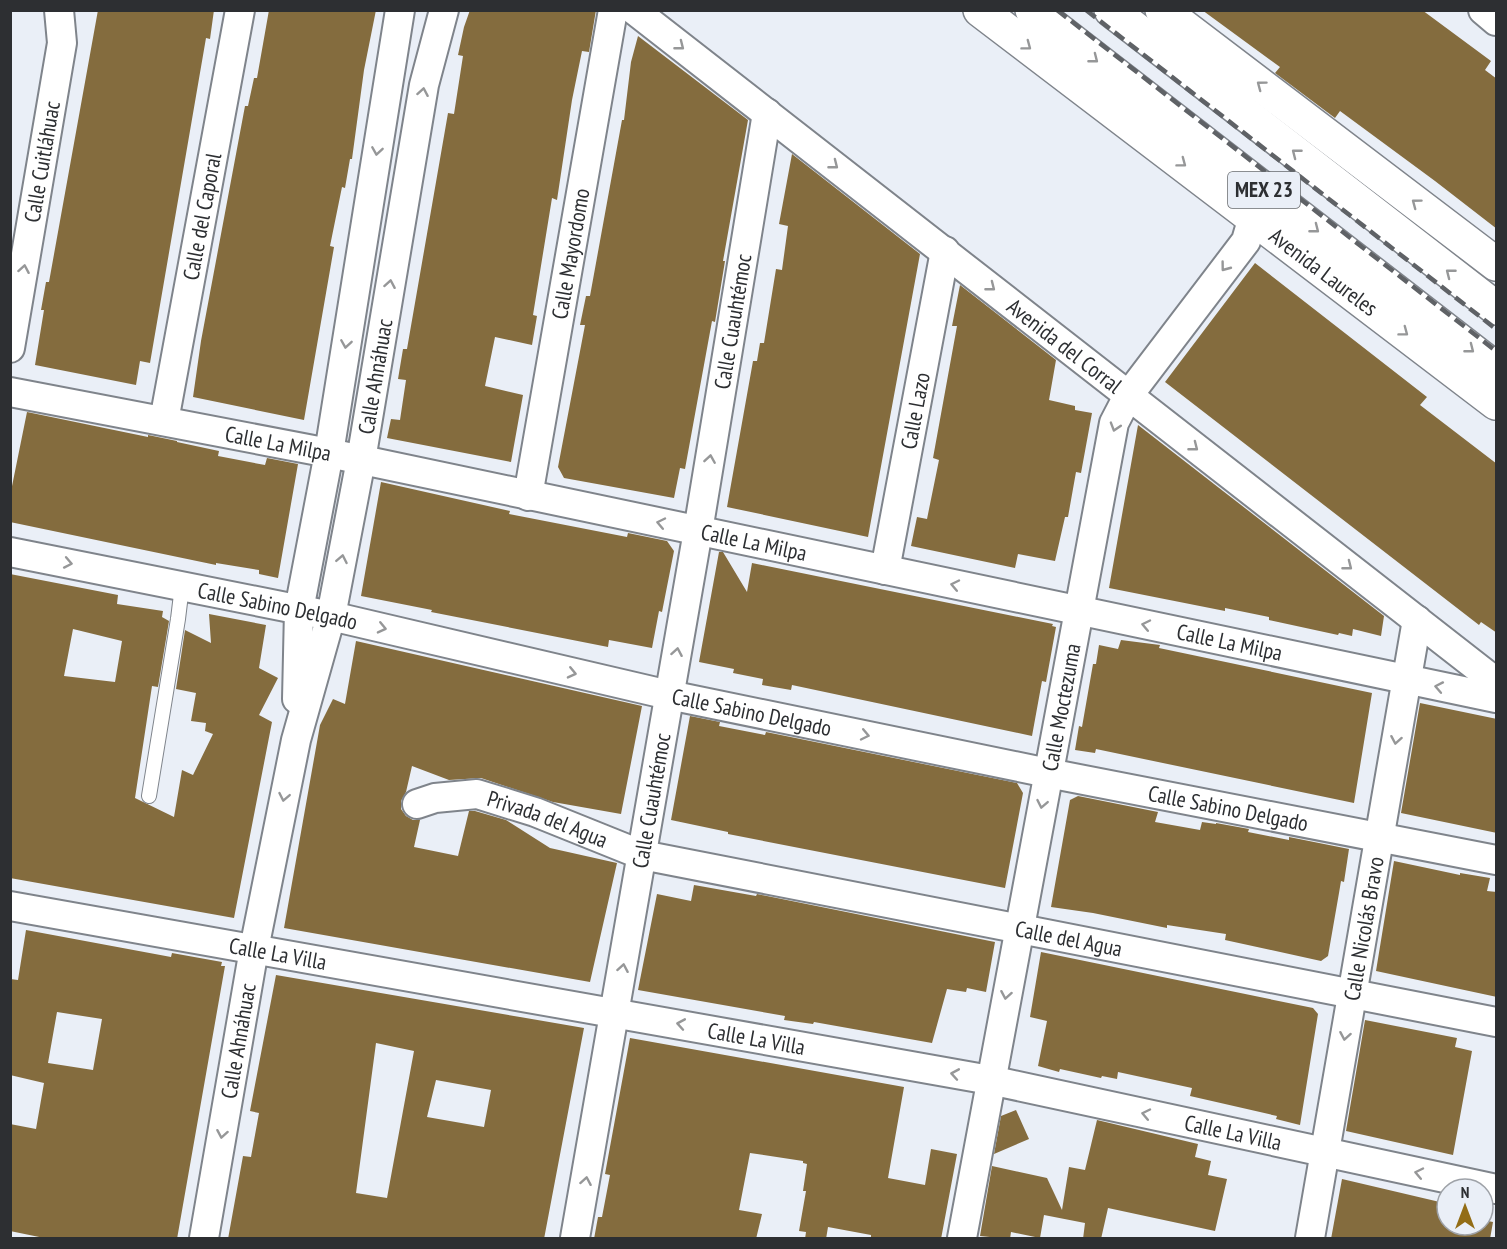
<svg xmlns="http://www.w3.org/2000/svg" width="1507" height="1249" font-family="'PT Sans Narrow',sans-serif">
  <rect width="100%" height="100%" fill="#eaeff7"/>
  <path fill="#846c3e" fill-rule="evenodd" d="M 98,10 L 214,10 L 210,39 L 206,38 L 150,363 L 140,361 L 136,385 L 35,365 L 44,310 L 41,310 L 46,282 L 49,282 Z
    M 269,10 L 376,10 L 364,70 L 352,159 L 350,159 L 345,188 L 342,187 L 330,246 L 334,247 L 304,420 L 193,397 L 201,341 L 245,106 L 248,106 L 254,78 L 257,78 Z
    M 470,10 L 596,10 L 589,52 L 582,51 L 572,100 L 557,200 L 552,198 L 533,315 L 537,316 L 532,345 L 495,337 L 485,386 L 523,395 L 511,462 L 387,438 L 391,419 L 400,420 L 406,380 L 398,379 L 403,349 L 407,349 L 448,113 L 454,114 L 463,56 L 458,55 L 464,27 Z
    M 1202,10 L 1422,10 L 1491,61 L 1485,70 L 1497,79 L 1497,229 L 1435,181 L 1340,111 L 1335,118 L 1275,73 L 1280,67 Z
    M 638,36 L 748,120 L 723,261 L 725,261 L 715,322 L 712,321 L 685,469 L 680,468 L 674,498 L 564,478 L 558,467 L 585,325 L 580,325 L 586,296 L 590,296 L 622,120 L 624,120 L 631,62 Z
    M 792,154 L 920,254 L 868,537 L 727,507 L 753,361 L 757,361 L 760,343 L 764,343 L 776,269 L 782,270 L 788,226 L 779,224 Z
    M 1255,263 L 1427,397 L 1420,405 L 1497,464 L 1497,633 L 1481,622 L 1479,625 L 1165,382 Z
    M 960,285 L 1056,360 L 1049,400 L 1075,406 L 1075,410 L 1092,413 L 1081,473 L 1076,472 L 1068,517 L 1065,517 L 1055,561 L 1018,554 L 1015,568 L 911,546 L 917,517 L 927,519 L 939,460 L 933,458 L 957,326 L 952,326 Z
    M 27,412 L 148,437 L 148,435 L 177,441 L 177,442 L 219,451 L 218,456 L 265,465 L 267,458 L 298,464 L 278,578 L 259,574 L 259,570 L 216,563 L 216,565 L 10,522 L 10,496 Z
    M 1138,425 L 1384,616 L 1381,636 L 1353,629 L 1352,636 L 1339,633 L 1338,635 L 1269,620 L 1269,617 L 1225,608 L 1225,611 L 1109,588 Z
    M 381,482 L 510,511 L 509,514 L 627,537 L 628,533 L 667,541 L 674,551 L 662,612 L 659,611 L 652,648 L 609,640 L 608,647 L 431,612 L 432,610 L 361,596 Z
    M 719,552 L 723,552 L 747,592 L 752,563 L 1053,624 L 1052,626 L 1056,627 L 1046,682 L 1042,681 L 1032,736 L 792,685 L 791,690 L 762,685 L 763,679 L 733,673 L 734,669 L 699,662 Z
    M 10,574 L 118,595 L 117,604 L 163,611 L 162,617 L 169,621 L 158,687 L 152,686 L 135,798 L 174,817 L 182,770 L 193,775 L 213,734 L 205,731 L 206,723 L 191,721 L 196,693 L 176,689 L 185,630 L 211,643 L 209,614 L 266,625 L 259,668 L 278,678 L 259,715 L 272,722 L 234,918 L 10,878 ZM 73,629 L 122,641 L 115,682 L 64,676 Z
    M 1121,640 L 1160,645 L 1159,648 L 1372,693 L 1354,803 L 1096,749 L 1095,753 L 1075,750 L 1079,726 L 1082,727 L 1093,664 L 1096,664 L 1099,645 L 1118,649 Z
    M 356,641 L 642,706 L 621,814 L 553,802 L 481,778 L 449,780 L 412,766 L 406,792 L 401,801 L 401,809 L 406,816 L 413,820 L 420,820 L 414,847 L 458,856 L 469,811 L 475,811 L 506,820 L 550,848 L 617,863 L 590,982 L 284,928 L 320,725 L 333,699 L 345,704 Z
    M 1420,703 L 1497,719 L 1497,833 L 1401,813 Z
    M 690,716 L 720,722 L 719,726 L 765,735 L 766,732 L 1017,783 L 1023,793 L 1005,888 L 728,834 L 728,832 L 671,820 Z
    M 1078,796 L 1158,812 L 1155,822 L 1200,830 L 1202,822 L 1216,824 L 1216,823 L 1249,829 L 1248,832 L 1289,840 L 1289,837 L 1349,849 L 1344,882 L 1341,881 L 1339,893 L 1328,956 L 1321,961 L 1225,940 L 1226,934 L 1167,925 L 1167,928 L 1093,913 L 1051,907 L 1070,800 Z
    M 1394,861 L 1460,875 L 1460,873 L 1490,878 L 1487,891 L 1497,892 L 1497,997 L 1376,971 Z
    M 694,885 L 756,896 L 757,894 L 995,942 L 986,992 L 967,988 L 966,992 L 947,989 L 932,1043 L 814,1022 L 813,1024 L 784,1020 L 785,1016 L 638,990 L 657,894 L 691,901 Z
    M 26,930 L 171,957 L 172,953 L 222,962 L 221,966 L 225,966 L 177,1239 L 49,1239 L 10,1231 L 10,1124 L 36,1129 L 44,1083 L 10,1075 L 10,979 L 18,980 ZM 57,1012 L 102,1019 L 93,1070 L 48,1063 Z
    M 1041,952 L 1313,1008 L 1318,1014 L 1300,1125 L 1276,1119 L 1277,1116 L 1190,1096 L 1192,1088 L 1118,1072 L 1117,1079 L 1102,1076 L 1101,1078 L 1060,1069 L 1059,1072 L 1038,1066 L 1047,1021 L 1030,1017 Z
    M 276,975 L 584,1028 L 544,1239 L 228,1239 L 243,1156 L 251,1157 L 259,1113 L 250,1111 ZM 376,1043 L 414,1051 L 387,1198 L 356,1193 ZM 436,1080 L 491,1090 L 484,1127 L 427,1117 Z
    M 1365,1020 L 1457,1038 L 1455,1047 L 1472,1051 L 1453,1155 L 1346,1131 Z
    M 630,1038 L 904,1087 L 888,1178 L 925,1185 L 931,1149 L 957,1154 L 941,1239 L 871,1239 L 871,1235 L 828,1227 L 826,1239 L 805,1239 L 806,1232 L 799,1231 L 806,1191 L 803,1191 L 807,1164 L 803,1163 L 803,1161 L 750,1153 L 739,1210 L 762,1214 L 756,1239 L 594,1239 L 598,1217 L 602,1217 L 610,1175 L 605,1174 Z
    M 1016,1110 L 1029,1139 L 994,1154 L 1001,1116 Z
    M 1097,1120 L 1198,1144 L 1195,1157 L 1211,1161 L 1208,1175 L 1227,1179 L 1215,1231 L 1108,1208 L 1101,1239 L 1083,1239 L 1085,1223 L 1044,1215 L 1040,1238 L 1011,1232 L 1010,1239 L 980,1236 L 992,1166 L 1047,1178 L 1062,1210 L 1069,1167 L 1085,1170 Z
    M 1342,1179 L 1444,1203 L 1442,1210 L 1447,1211 L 1447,1225 L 1483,1225 L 1483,1220 L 1493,1222 L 1490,1239 L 1331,1239 Z"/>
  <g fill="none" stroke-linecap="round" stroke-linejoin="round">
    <g stroke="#7f848b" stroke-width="16">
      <path id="lane" d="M 149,796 L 178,619 L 182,586"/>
    </g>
    <g stroke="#7f848b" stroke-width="32">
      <g id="street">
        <path id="s1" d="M 634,10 L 1496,682"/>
        <path d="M 1483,10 L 1496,21"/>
        <path id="s2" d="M 10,348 L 62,43 L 59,10"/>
        <path id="s3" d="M 10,392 L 329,453 L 1496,698"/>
        <path id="s4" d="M 164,421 L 240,10"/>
        <path id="s5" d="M 528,496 L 613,10"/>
        <path id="s6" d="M 10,552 L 331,616 L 669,695 L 1048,773 L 1496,860"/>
        <path id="s7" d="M 885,570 L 945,251"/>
        <path d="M 297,699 L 299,610 L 329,453 L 400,10"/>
        <path id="s8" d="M 417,804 L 435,798 L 477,794 L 535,812 L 642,855 L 1496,1022"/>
        <path id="s9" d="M 10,906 L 990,1080 L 1496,1189"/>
        <path id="s10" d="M 204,1238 L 254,949 L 296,740 L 331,616 L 361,460 L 424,85 L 444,10"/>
        <path id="s11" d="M 575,1238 L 698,531 L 767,113"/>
        <path id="s12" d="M 962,1238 L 1114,423 L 1128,396 L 1246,241 L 1253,217"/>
        <path id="s13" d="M 1310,1238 L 1417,620"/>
      </g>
    </g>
    <g stroke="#7f848b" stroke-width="36">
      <g id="secondary">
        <path id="s14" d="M 980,10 L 1496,403"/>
        <path d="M 1162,10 L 1496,264"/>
      </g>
    </g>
    <g stroke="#7f848b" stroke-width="36">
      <path id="primary" d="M 1032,10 L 1496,369
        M 1111,10 L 1496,308"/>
    </g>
    <use href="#lane" stroke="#fff" stroke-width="14"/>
    <use href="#street" stroke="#fff" stroke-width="28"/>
    <use href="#secondary" stroke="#fff" stroke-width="33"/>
    <use href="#primary" stroke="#fff" stroke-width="33"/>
    <path stroke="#5f6266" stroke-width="4.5" stroke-dasharray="12 6" stroke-linecap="butt" d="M 1057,10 L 1496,351
      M 1086,10 L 1496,329"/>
  </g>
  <defs><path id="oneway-chevron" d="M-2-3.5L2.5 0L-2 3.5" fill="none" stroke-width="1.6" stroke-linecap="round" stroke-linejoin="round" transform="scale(1.5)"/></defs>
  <g stroke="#969798">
    <use href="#oneway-chevron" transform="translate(680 46) rotate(38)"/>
    <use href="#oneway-chevron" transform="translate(1027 46) rotate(37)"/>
    <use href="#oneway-chevron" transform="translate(1094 59) rotate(38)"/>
    <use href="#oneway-chevron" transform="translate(1261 85) rotate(-143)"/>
    <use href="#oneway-chevron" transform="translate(423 92) rotate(-80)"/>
    <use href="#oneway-chevron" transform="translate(377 151) rotate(99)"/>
    <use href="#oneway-chevron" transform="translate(1296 153) rotate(-142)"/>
    <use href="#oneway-chevron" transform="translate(1182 163) rotate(37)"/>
    <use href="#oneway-chevron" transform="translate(834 165) rotate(38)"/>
    <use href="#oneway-chevron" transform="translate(1416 203) rotate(-143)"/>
    <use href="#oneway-chevron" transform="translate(1315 229) rotate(38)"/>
    <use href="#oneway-chevron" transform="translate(1225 267) rotate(127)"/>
    <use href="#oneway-chevron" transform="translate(24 269) rotate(-80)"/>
    <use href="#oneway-chevron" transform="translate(1450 273) rotate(-142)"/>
    <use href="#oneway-chevron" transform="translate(390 284) rotate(-80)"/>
    <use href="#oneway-chevron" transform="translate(991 287) rotate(38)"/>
    <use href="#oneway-chevron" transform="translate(1404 332) rotate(37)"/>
    <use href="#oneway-chevron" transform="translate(346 344) rotate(99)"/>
    <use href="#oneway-chevron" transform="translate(1470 349) rotate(38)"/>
    <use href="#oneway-chevron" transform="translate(1115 427) rotate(107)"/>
    <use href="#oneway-chevron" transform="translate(1194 447) rotate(38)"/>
    <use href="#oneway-chevron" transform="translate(710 459) rotate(-81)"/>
    <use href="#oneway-chevron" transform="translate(661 523) rotate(-168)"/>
    <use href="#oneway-chevron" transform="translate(342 559) rotate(-79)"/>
    <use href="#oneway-chevron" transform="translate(68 563) rotate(11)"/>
    <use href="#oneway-chevron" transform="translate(1348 566) rotate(38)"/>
    <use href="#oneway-chevron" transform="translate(955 585) rotate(-168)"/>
    <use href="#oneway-chevron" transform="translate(1146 625) rotate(-168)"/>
    <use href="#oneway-chevron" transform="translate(382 628) rotate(13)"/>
    <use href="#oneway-chevron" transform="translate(677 652) rotate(-80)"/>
    <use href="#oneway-chevron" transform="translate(572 673) rotate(13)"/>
    <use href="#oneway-chevron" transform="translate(1439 687) rotate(-169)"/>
    <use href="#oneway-chevron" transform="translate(865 735) rotate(12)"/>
    <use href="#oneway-chevron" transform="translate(1396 740) rotate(100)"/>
    <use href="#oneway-chevron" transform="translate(284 797) rotate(101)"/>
    <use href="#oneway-chevron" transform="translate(1042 804) rotate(101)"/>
    <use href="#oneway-chevron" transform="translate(623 968) rotate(-80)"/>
    <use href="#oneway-chevron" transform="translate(1006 995) rotate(100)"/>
    <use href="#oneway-chevron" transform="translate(681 1024) rotate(-170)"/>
    <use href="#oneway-chevron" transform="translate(1345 1036) rotate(100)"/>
    <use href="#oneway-chevron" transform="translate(955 1074) rotate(-170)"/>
    <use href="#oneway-chevron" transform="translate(1146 1114) rotate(-168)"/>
    <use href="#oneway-chevron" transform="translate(222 1134) rotate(100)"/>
    <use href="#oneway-chevron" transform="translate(1419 1173) rotate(-168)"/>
    <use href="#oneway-chevron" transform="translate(586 1181) rotate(-80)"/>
  </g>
  <g text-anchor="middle" stroke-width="6" stroke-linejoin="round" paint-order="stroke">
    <rect fill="#eaeff7" stroke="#66696d" stroke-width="1.5" x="1228" y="172" width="72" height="36" rx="4.5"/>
    <g font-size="21" font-weight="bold" fill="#2d2f32">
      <text x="1264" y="197">MEX 23</text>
    </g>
    <g font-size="22" fill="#2d2f32" stroke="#eaeff7">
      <text dy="8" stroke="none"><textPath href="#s2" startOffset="189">Calle Cuitláhuac</textPath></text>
      <text dy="8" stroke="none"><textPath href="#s4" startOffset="208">Calle del Caporal</textPath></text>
      <text dy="8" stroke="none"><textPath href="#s5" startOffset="246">Calle Mayordomo</textPath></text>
      <text dy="8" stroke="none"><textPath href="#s14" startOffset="432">Avenida Laureles</textPath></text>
      <text dy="8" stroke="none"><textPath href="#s11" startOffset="930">Calle Cuauhtémoc</textPath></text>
      <text dy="8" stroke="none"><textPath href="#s1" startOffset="546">Avenida del Corral</textPath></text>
      <text dy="8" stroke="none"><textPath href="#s10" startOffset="879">Calle Ahnáhuac</textPath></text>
      <text dy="8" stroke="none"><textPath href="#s7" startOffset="162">Calle Lazo</textPath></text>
      <text dy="8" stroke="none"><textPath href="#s3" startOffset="273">Calle La Milpa</textPath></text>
      <text dy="8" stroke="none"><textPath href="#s3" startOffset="759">Calle La Milpa</textPath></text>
      <text dy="8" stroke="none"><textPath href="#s6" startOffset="273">Calle Sabino Delgado</textPath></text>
      <text dy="8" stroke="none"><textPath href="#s3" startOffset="1245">Calle La Milpa</textPath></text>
      <text dy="8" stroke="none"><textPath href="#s12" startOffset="540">Calle Moctezuma</textPath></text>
      <text dy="8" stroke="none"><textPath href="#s6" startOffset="759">Calle Sabino Delgado</textPath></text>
      <text dy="8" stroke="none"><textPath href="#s11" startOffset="444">Calle Cuauhtémoc</textPath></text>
      <text dy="8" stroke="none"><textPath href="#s6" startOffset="1245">Calle Sabino Delgado</textPath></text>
      <text dy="8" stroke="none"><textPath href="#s8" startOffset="136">Privada del Agua</textPath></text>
      <text dy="8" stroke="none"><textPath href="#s13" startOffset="314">Calle Nicolás Bravo</textPath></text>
      <text dy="8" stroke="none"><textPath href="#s8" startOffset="672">Calle del Agua</textPath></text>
      <text dy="8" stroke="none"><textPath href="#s9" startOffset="272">Calle La Villa</textPath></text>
      <text dy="8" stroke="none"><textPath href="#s9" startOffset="758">Calle La Villa</textPath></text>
      <text dy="8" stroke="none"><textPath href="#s10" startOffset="200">Calle Ahnáhuac</textPath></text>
      <text dy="8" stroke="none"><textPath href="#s9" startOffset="1244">Calle La Villa</textPath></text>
    </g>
  </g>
  <rect width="1507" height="1249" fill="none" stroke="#2d2f32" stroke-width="24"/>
  <g transform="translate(1465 1207)"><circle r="28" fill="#eaeff7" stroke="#9ea2a8" stroke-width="1.5"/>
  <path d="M0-4.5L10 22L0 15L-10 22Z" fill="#936d16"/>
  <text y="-9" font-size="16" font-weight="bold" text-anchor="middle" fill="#2d2f32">N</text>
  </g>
</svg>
